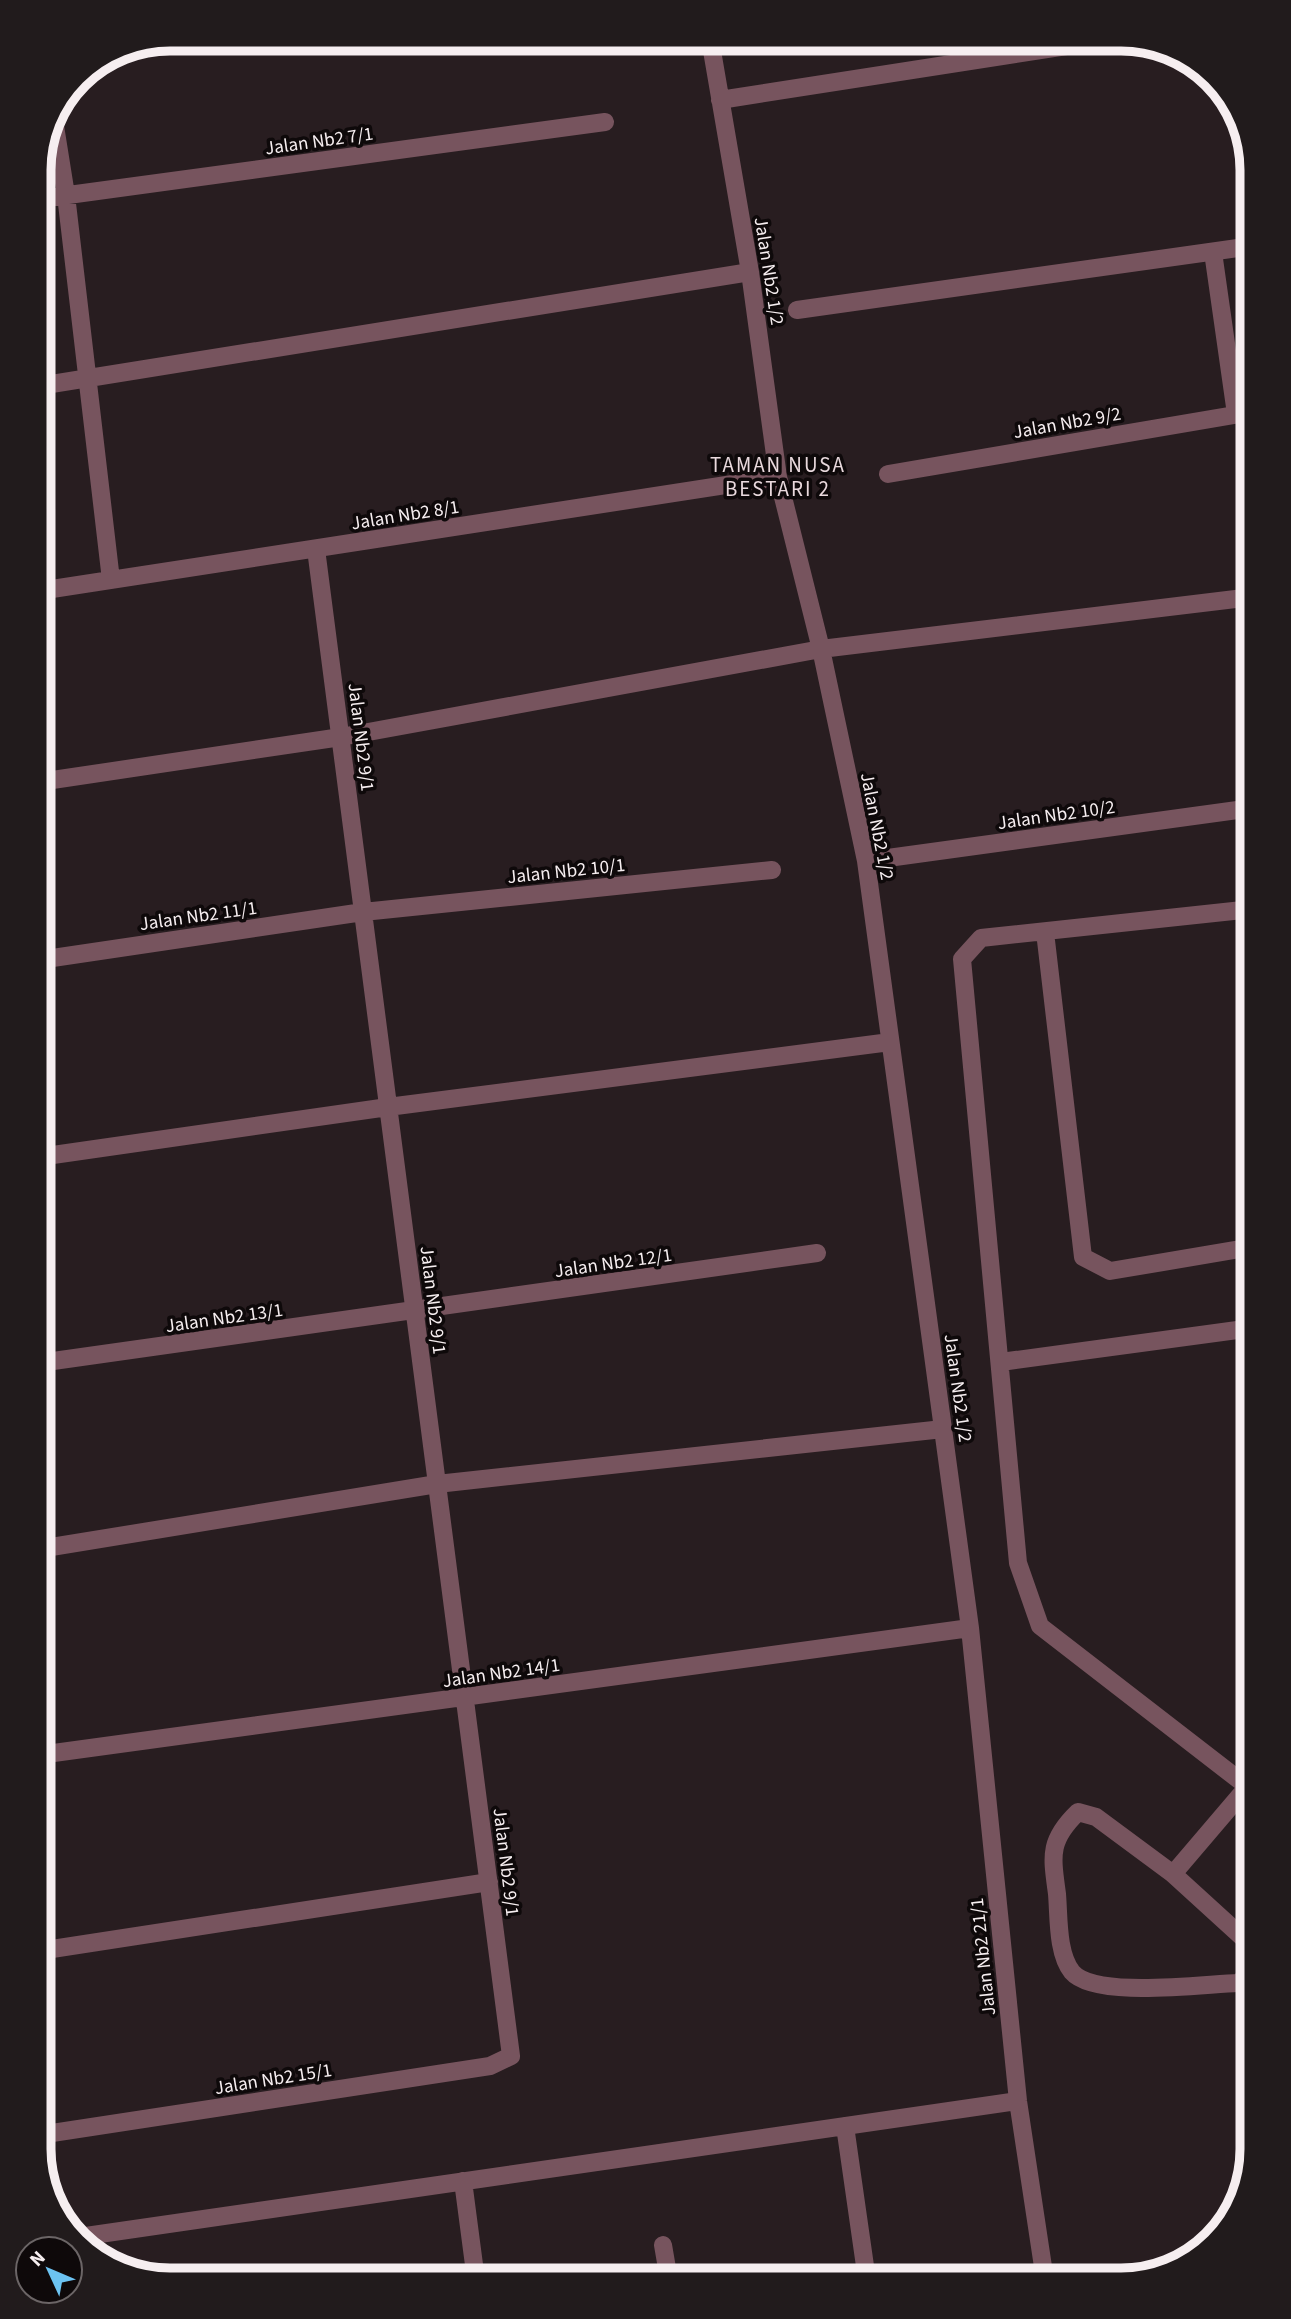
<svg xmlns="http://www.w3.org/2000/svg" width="1291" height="2319" font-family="'Source Sans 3',sans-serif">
  <rect width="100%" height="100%" fill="#281d20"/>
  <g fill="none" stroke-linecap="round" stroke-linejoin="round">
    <path stroke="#77545e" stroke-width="18" d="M 710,39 L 750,272 L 778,477 L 821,649 L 866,861 L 970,1628 L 1018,2101 L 1045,2280
      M 720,100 L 1112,39
      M 55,126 L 66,195 L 111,580
      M 39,199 L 605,122
      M 1213,252 L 1236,414
      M 797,310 L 1252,246
      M 39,386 L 750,272
      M 888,474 L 1252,412
      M 39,591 L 778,477
      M 39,782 L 341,737 L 821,649 L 1252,597
      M 866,861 L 1252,808
      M 1045,932 L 1083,1257 L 1110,1271 L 1252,1247
      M 39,960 L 363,912 L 772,870
      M 39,1157 L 388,1107 L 890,1042
      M 1001,1362 L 1252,1328
      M 39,1363 L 817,1253
      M 39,1549 L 437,1484 L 943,1429
      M 39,1755 L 970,1628
      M 1252,1790 L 1040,1626 L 1018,1563 L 962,959 L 981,938 L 1252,909
      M 1173,1874 L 1248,1786
      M 39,1951 L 489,1882
      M 1252,1972 L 1238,1983 C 1203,1984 1095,1999 1072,1972 C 1057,1953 1059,1917 1057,1894 C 1052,1856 1048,1841 1078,1812 L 1096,1817 L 1173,1874 L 1252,1946
      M 845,2126 L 867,2280
      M 39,2135 L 490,2066 L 511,2056 L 316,549
      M 463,2181 L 476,2280
      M 79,2237 L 1018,2101
      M 663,2245 L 669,2280"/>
  </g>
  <g text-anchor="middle" stroke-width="7" stroke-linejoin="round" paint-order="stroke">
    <g font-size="19" fill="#f6eef0" stroke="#0e090a">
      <text transform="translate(319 140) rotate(-8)" y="7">Jalan Nb2 7/1</text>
      <text transform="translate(770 271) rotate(81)" y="7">Jalan Nb2 1/2</text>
      <text transform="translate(1067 422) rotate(-10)" y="7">Jalan Nb2 9/2</text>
      <text transform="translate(405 514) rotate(-9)" y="7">Jalan Nb2 8/1</text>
      <text transform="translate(362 737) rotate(83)" y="7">Jalan Nb2 9/1</text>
      <text transform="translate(1056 814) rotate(-8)" y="7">Jalan Nb2 10/2</text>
      <text transform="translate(878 826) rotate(79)" y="7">Jalan Nb2 1/2</text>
      <text transform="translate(566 870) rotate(-6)" y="7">Jalan Nb2 10/1</text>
      <text transform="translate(198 915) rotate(-8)" y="7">Jalan Nb2 11/1</text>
      <text transform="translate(613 1262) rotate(-8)" y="7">Jalan Nb2 12/1</text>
      <text transform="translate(434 1300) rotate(83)" y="7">Jalan Nb2 9/1</text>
      <text transform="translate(224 1317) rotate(-8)" y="7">Jalan Nb2 13/1</text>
      <text transform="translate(959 1388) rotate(82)" y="7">Jalan Nb2 1/2</text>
      <text transform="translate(501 1672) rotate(-8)" y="7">Jalan Nb2 14/1</text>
      <text transform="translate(507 1862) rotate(83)" y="7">Jalan Nb2 9/1</text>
      <text transform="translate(982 1957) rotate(-96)" y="7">Jalan Nb2 21/1</text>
      <text transform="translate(273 2078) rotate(-9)" y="7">Jalan Nb2 15/1</text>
    </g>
    <g font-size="21" letter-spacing="2" fill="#e9d9dd" stroke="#0e090a">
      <text x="778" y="472">TAMAN NUSA<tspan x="778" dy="24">BESTARI 2</tspan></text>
    </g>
  </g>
  <path d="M0 0H1291V2319H0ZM170 51H1121A119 119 0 0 1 1240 170V2149A119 119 0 0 1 1121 2268H170A119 119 0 0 1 51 2149V170A119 119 0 0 1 170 51Z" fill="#211b1c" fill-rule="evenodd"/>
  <path fill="none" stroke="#f6eef0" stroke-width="9" d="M170 51H1121A119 119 0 0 1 1240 170V2149A119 119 0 0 1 1121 2268H170A119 119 0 0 1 51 2149V170A119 119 0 0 1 170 51Z"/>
  <g transform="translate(49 2270) rotate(314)"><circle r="33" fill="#0e090a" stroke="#6b6566" stroke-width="2"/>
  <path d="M0-5L12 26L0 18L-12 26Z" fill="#6cc3f2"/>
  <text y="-10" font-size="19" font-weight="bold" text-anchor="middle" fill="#f6eef0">N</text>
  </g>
</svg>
